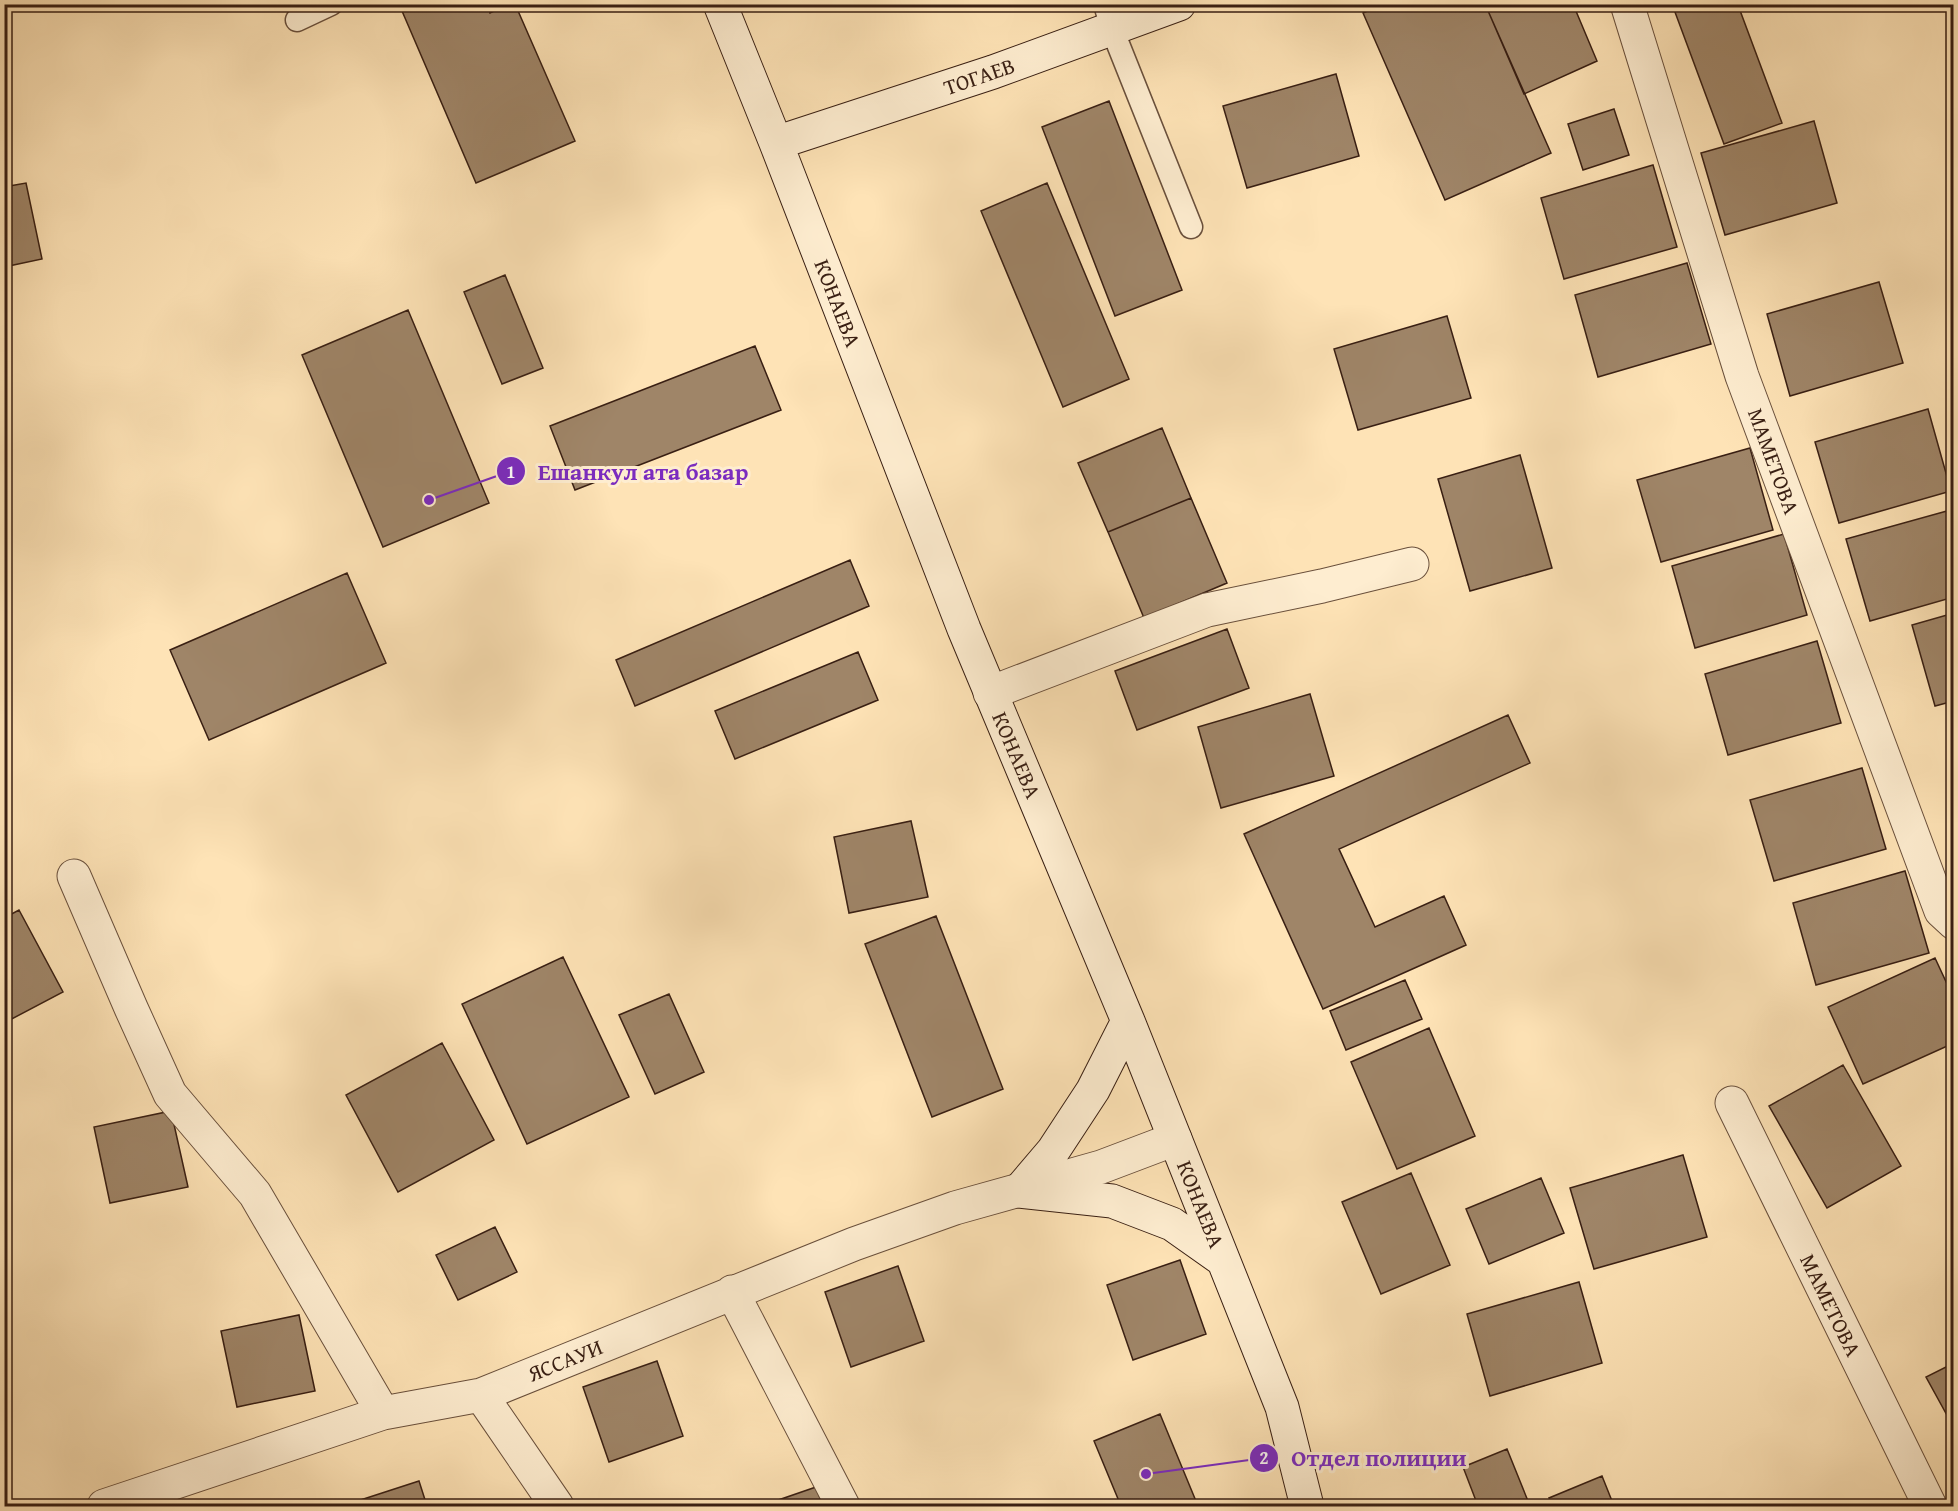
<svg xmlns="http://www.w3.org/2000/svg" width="1958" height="1511" font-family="'Gentium Book Plus',serif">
  <rect width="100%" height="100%" fill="#fee3b6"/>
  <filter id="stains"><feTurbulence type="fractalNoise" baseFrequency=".00333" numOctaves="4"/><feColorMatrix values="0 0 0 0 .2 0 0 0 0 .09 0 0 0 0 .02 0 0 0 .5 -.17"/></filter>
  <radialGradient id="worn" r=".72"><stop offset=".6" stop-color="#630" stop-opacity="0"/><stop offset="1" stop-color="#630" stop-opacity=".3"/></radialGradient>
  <path fill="#9f8568" stroke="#391f13" stroke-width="1.5" d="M 399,4 L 487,4 L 490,13 L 509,4 L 515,4 L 575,141 L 476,183 Z
    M 1383,4 L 1485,4 L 1551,153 L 1445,200 L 1363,13 Z
    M 1490,4 L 1573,4 L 1597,61 L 1524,94 L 1486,6 Z
    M 1672,4 L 1740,4 L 1738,5 L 1782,123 L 1724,144 Z
    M 1336,74 L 1359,156 L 1247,188 L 1223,106 Z
    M 1109,101 L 1182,290 L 1115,316 L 1042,127 Z
    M 1614,109 L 1629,155 L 1583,170 L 1568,124 Z
    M 1814,121 L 1837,203 L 1725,235 L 1701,153 Z
    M 1653,165 L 1677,247 L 1564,279 L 1541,198 Z
    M 26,183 L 42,259 L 4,267 L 4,187 Z
    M 1047,183 L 1129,379 L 1063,407 L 981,211 Z
    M 1687,263 L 1711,344 L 1598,377 L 1575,295 Z
    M 505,275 L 543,368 L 502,384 L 464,292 Z
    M 1879,282 L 1903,363 L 1790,396 L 1767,314 Z
    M 408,310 L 489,503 L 383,547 L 302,355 Z
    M 1447,316 L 1471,398 L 1358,430 L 1334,349 Z
    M 755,346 L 781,410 L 575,490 L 550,426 Z
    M 1928,409 L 1951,491 L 1839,523 L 1815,442 Z
    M 1162,428 L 1191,498 L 1108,532 L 1078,463 Z
    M 1750,448 L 1773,530 L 1661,562 L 1637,480 Z
    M 1520,455 L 1552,568 L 1470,591 L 1438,479 Z
    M 1191,498 L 1227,583 L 1144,618 L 1108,532 Z
    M 1954,509 L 1954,597 L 1870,621 L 1846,539 Z
    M 1784,534 L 1807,615 L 1695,648 L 1672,566 Z
    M 850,560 L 869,606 L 635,706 L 616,660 Z
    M 347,573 L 386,663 L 209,740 L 170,650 Z
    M 1954,613 L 1954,701 L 1935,706 L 1912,625 Z
    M 1227,629 L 1249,688 L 1137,730 L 1115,671 Z
    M 1817,641 L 1841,723 L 1728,755 L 1705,674 Z
    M 858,652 L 878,700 L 735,759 L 715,711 Z
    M 1310,694 L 1334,776 L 1221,808 L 1198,727 Z
    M 1508,715 L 1530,763 L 1339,849 L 1375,927 L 1444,896 L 1466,945 L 1323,1009 L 1244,834 Z
    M 1862,768 L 1886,849 L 1774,881 L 1750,800 Z
    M 1954,816 L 1954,839 L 1947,818 Z
    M 911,821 L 928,897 L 849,913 L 834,837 Z
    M 1905,871 L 1929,953 L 1816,985 L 1793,903 Z
    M 19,910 L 63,992 L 4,1023 L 4,918 Z
    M 936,916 L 1003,1089 L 932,1117 L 865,944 Z
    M 563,957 L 629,1097 L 527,1144 L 462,1004 Z
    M 1935,958 L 1954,999 L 1954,1043 L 1863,1084 L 1828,1007 Z
    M 1405,980 L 1422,1019 L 1346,1050 L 1330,1011 Z
    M 669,994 L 704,1072 L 655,1094 L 619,1015 Z
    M 1429,1028 L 1475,1136 L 1397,1169 L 1351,1062 Z
    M 442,1043 L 494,1140 L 398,1192 L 346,1095 Z
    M 1843,1065 L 1901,1166 L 1827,1208 L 1769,1106 Z
    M 171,1111 L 188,1187 L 110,1203 L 94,1127 Z
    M 1683,1155 L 1707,1237 L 1594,1269 L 1570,1188 Z
    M 1411,1173 L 1450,1265 L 1381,1294 L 1342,1202 Z
    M 1541,1178 L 1564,1233 L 1489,1264 L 1466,1209 Z
    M 495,1227 L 517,1272 L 458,1300 L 436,1255 Z
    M 1180,1260 L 1206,1334 L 1133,1360 L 1107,1285 Z
    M 898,1266 L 924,1341 L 851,1367 L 825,1292 Z
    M 1579,1282 L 1602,1363 L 1490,1396 L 1467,1314 Z
    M 299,1315 L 315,1391 L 237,1407 L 221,1331 Z
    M 657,1361 L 683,1436 L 609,1462 L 583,1387 Z
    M 1954,1363 L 1954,1428 L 1926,1377 Z
    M 1160,1414 L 1198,1506 L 1121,1506 L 1094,1441 Z
    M 1507,1449 L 1530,1506 L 1478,1506 L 1463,1467 Z
    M 1602,1476 L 1614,1506 L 1553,1506 L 1549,1498 Z
    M 419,1481 L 427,1506 L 342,1506 Z
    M 816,1487 L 823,1506 L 761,1506 Z"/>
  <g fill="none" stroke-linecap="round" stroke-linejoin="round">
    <g stroke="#6a503c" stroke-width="25">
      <path id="lane" d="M 1105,4 L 1112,29 L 1191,227
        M 297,20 L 331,4"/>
    </g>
    <g stroke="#6a503c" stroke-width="35">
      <path id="street" d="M 1627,4 L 1742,376 L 1941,911 L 1954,923
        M 990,693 L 1207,610 L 1322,586 L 1412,564
        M 74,876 L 131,1008 L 170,1094 L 255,1194 L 383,1413
        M 1732,1103 L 1930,1506
        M 732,1292 L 843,1506
        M 481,1395 L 557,1506
        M 104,1506 L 383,1413 L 481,1395 L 854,1244 L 955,1208 L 1101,1167 L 1175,1139"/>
    </g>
    <g stroke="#391f13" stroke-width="35">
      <path id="secondary" d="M 720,4 L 776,143 L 964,629 L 1128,1021 L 1282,1407 L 1307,1506
        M 776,143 L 993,72 L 1179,4
        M 1019,1191 L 1112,1201 L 1172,1224 L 1223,1260
        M 1019,1191 L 1053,1151 L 1093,1090 L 1128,1021"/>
    </g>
    <use href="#lane" stroke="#feedd0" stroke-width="22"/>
    <use href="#street" stroke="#feedd0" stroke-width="33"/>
    <use href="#secondary" stroke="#feedd0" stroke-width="33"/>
  </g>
  <g text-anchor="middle" stroke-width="6" stroke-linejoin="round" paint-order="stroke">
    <g font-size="22" fill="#391f13" stroke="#feedd0">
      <text transform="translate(979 76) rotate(-19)" y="8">ТОГАЕВ</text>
      <text transform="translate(838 303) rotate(69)" y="8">КОНАЕВА</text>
      <text transform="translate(1774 461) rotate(70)" y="8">МАМЕТОВА</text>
      <text transform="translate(1017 755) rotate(67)" y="8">КОНАЕВА</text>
      <text transform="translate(1201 1204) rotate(68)" y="8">КОНАЕВА</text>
      <text transform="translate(1831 1305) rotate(64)" y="8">МАМЕТОВА</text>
      <text transform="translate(565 1360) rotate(-22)" y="8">ЯССАУИ</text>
    </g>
  </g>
  <path fill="none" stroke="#7b2cbf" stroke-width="2" d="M429 500L511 471M1146 1474L1264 1458"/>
  <g fill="#7b2cbf" stroke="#feedd0" stroke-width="2">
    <circle cx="429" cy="500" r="6"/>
    <circle cx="1146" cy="1474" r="6"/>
    <circle cx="511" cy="471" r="15"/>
    <circle cx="1264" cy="1458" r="15"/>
  </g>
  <g font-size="18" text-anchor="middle" font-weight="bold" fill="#fff">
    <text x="511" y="478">1</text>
    <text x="1264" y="1464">2</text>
  </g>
  <g font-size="24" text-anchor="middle" font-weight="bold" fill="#7b2cbf" stroke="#feedd0" stroke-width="6" stroke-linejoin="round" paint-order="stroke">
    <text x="643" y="480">Ешанкул ата базар</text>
    <text x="1379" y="1466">Отдел полиции</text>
  </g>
  <rect width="1958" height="1511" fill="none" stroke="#fee3b6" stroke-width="24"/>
  <rect x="6" y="6" width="1946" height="1499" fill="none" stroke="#391f13" stroke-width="3"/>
  <rect x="12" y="12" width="1934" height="1487" fill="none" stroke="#391f13" stroke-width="1.5"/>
  <rect width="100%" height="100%" filter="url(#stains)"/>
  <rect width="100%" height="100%" fill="url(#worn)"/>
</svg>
